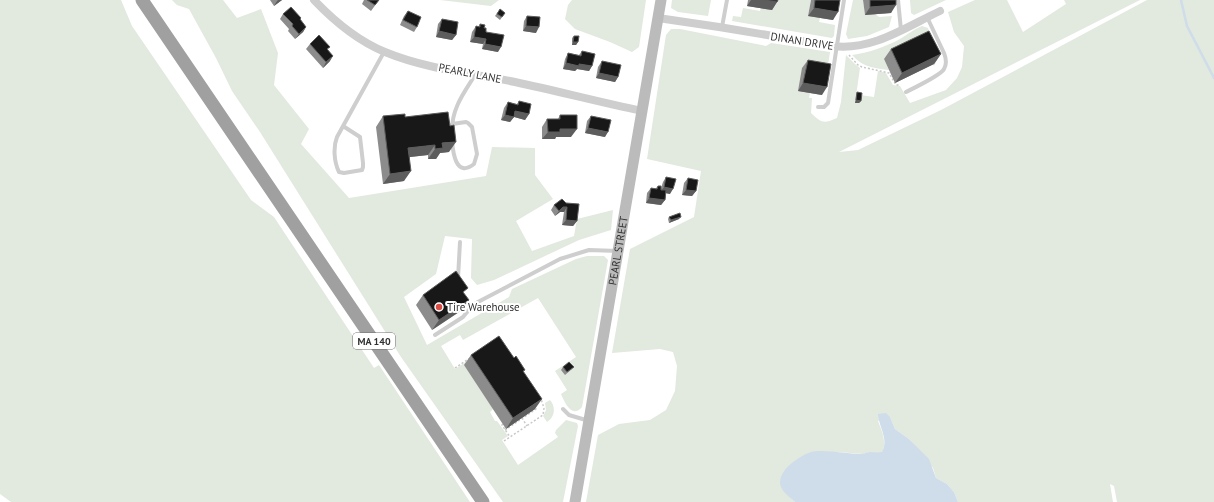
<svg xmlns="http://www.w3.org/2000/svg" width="1214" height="502" font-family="'PT Sans',sans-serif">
  <rect width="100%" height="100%" fill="#fff"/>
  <path fill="#e2e9de" d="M 0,0 L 121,0 L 132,26 L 251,200 L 274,217 L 374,368 L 379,365 L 470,502 L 11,502 L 0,494 Z
    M 172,0 L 223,0 L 237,18 L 261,9 L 278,53 L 274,85 L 309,129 L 301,144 L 349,198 L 486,176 L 492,147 L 535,148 L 535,175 L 553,199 L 516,221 L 532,251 L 574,236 L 577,219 L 613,210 L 611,230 L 579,240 L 494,280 L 477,285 L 471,278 L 472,239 L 445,236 L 436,274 L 404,297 L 427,345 L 509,297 L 512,289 L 576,259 L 587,256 L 604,256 L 608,260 L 582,407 C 572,419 565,403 561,394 L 567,390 L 555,371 L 576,357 L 538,298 L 463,340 L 460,335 L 441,346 L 455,369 L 475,356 L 493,409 L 490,412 L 495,421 L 497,421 L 508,436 L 502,440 L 518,465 L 558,437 L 555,433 L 556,430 L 566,420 L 577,423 L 578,426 L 563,502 L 503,502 L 401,357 L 260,132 L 232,91 L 216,58 L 189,9 L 177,5 Z
    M 440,0 L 499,0 L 491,6 Z
    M 572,0 L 646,0 L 639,47 L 632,52 L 610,42 L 575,29 L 565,19 L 568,5 Z
    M 672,0 L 711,0 L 708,16 L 678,12 L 671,8 Z
    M 774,0 L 811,0 L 808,16 L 820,18 L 819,22 L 835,25 L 834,36 L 832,38 L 732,21 L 733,16 L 741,17 L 743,8 L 760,11 L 761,8 L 772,10 Z
    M 853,0 L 863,0 L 865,15 L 875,14 L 879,17 L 892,16 L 889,27 L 867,36 L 848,39 L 846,34 Z
    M 910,0 L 946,0 L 914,15 L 911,13 Z
    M 975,0 L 1007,0 L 1023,32 L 1066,4 L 1064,0 L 1140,0 L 839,152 L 858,150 L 941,110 L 1147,0 L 1214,0 L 1214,502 L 1117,502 L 1114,486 L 1110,484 L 1113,502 L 958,502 L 954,492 L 947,484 L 936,478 L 933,468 L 918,449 L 909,439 L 895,429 L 890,417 L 878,421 C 882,432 887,441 882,453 L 873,453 L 869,452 L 863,454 L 838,452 L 786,493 L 795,502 L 586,502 L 598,435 L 619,424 L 650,420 L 666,410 L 675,391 L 677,366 L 673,352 L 660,349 L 612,353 L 630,249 L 694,217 L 701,171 L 647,159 L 666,35 L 671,29 L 680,29 L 766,46 L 771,43 L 830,52 L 827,72 L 798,91 L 810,93 L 809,98 L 812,98 L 811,113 C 821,123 824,124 837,118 L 841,102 L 846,55 L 855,64 L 860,68 L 855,103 L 859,103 L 860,95 L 874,97 L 878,71 L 886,73 L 893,85 L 900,86 L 910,103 L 946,90 L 957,78 L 962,67 L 964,46 L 954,32 L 948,12 Z
    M 922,26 L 928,28 L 937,60 L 934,66 L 922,41 L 884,59 L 889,70 C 873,68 863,67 852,55 C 868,53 885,47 900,39 C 908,34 913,30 922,26 Z
    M 550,400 C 556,407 555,417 547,422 L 543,416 L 546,410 L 545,403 Z"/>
  <path fill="#cfdcea" d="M 886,413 L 890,417 L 895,429 L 909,439 L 929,459 L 936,478 L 947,484 L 954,492 L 958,502 L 795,502 C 791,498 785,494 782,489 C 773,473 799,456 811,452 C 823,449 848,454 861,454 C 864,454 867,452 870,452 C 874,452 877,453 882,452 C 889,439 879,428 878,414 Z"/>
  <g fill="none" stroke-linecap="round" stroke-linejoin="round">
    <path stroke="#cfdcea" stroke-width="2.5" d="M 1181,0 L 1187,26 L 1214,78"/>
    <path stroke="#c8c8c8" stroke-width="1.5" stroke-dasharray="2 2" stroke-linecap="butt" d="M 849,55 L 858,65 L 862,67 L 889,73 L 896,85 L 899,85
      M 455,368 L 470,358
      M 522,418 L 527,426
      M 503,424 L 502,425 L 510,437
      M 505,430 L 536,409 L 535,408
      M 504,441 L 543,415 L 544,408 L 541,399"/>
    <path stroke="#cecece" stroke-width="4" d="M 898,0 L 901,30
      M 722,27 L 727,0
      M 906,92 C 914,88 941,75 944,69 C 947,64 946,58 944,53 L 927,17
      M 818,107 L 824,107 L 828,103 L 844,0
      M 452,124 L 466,122 L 468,123 L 472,127 L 477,154 L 474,164 C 456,178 453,153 452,141
      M 343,126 L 360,137 L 363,163 L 363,167 L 362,170 L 344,173 L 339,172 C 334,162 333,147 337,137 L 384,52
      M 452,130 C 452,108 464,93 475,75
      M 458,278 L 460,242
      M 435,335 L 463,317 L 472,306 L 476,303 L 560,259 L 589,250 L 618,251
      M 563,409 L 569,415 L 589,421"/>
    <path stroke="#cecece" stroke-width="8" d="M 314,0 C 334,21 358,41 385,52 C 426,69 471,73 515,82 C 557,91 599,102 642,111
      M 658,18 L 719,27 L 833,46 C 872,51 906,27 940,11"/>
    <path stroke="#bbb" stroke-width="11" id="s1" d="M 575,502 L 661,0"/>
    <path stroke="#a0a0a0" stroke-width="13" d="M 142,0 L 483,502"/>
  </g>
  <path fill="#8c8c8c" d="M 270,0 L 282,0 L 274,6 Z
    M 364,0 L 379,0 L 371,11 L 362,4 Z
    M 748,0 L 778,0 L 777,2 L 772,10 L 747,6 Z
    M 811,0 L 840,0 L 833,20 L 808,16 Z
    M 863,0 L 896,0 L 891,13 L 865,15 Z
    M 500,9 L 505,13 L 500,20 L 495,16 Z
    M 408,11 L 417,27 L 414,32 L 400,25 L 404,16 Z
    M 283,14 L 301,18 L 300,20 L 306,27 L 303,32 L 295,39 L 288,31 L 289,29 L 280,19 Z
    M 527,16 L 536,33 L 523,31 L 524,21 Z
    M 442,19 L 456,35 L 452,40 L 436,37 L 438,24 Z
    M 480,24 L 484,28 L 486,32 L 498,52 L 482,49 L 483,44 L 470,42 L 472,32 L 476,26 L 478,27 Z
    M 574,36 L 578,42 L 576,45 L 572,45 L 572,38 Z
    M 310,44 L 328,50 L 330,61 L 323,68 L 306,49 Z
    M 891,49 L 941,54 L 934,64 L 895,83 L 884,59 Z
    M 582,51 L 592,66 L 589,71 L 577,69 L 575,71 L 563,69 L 565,59 L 568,53 L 579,55 Z
    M 808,60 L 822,95 L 798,91 L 802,68 Z
    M 602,61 L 618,77 L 615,82 L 596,78 L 598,67 Z
    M 857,92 L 861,101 L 859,103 L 855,103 L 856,95 Z
    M 519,101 L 529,114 L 525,120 L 514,117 L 510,122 L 501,120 L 504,108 L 508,102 L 517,104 Z
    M 560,115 L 571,137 L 556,137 L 555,139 L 542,139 L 542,127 L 547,119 L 558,119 Z
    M 383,116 L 405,117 L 449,152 L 440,153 L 436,159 L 428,159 L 428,155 L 410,157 L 404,181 L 383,184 L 376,127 Z
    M 591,116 L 605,137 L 585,133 L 587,121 Z
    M 666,177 L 670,194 L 666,193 L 665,200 L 661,205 L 646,203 L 647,193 L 651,188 L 655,189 L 658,186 L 661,188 L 663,182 Z
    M 688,178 L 696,191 L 692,196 L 682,195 L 684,183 Z
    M 562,199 L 577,221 L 573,226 L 562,225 L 564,212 L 560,212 L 555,216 L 551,210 L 554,205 Z
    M 669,217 L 679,219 L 669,223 L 668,219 Z
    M 465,294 L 462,310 L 432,330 L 416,305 L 423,295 Z
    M 471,355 L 514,358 L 525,370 L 523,371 L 535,409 L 506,429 L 464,365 Z
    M 563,367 L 572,369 L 565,375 L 561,370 Z"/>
  <path fill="#5d5d5d" d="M 278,0 L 282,0 L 274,6 L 277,1 Z
    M 751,0 L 764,0 L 777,2 L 772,10 L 747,6 Z
    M 896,5 L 891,13 L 865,15 L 870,7 Z
    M 814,8 L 838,12 L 833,20 L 808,16 Z
    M 526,26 L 539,27 L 536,33 L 523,31 Z
    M 306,27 L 303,32 L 295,39 L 299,34 Z
    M 439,31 L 456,35 L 452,40 L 436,37 Z
    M 474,37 L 486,39 L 483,44 L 470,42 Z
    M 573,42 L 578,42 L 576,45 L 572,45 Z
    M 485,44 L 501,47 L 498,52 L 482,49 Z
    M 941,54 L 934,64 L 895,83 L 902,73 Z
    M 333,56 L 330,61 L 323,68 L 326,62 Z
    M 566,63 L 579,64 L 592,66 L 589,71 L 577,69 L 575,71 L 563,69 Z
    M 599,73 L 618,77 L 615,82 L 596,78 Z
    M 803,83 L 827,87 L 822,95 L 798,91 Z
    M 856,100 L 861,101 L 859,103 L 855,103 Z
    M 515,111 L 529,114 L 525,120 L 511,116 Z
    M 505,115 L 514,117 L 510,122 L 501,120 Z
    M 588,128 L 608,132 L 605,137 L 585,133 Z
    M 560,129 L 577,129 L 571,137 L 556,137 L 555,139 L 542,139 L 548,132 Z
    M 456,142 L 449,152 L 440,153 L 436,159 L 428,159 L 435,149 L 442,143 Z
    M 435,145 L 428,155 L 401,158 L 408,148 Z
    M 411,171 L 404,181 L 383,184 L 390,174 Z
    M 664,187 L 673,189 L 670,194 L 660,192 Z
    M 686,190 L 696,191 L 692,196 L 682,195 Z
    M 649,198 L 665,200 L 661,205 L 646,203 Z
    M 563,207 L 567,207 L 564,212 L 560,212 L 555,216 L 559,211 Z
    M 681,217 L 679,219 L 669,223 L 671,220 Z
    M 566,220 L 577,221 L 573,226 L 562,225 Z
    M 469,300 L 462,310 L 432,330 L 439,320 Z
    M 542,399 L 535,409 L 506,429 L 513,418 Z"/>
  <path fill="#181818" stroke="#5d5d5d" d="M 367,0 L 379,0 L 375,5 Z
    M 764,0 L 778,0 L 777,2 Z
    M 815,0 L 840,0 L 838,12 L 814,8 Z
    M 870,0 L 896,0 L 896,5 L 870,7 Z
    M 291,7 L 301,18 L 300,19 L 306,27 L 299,34 L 292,26 L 293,24 L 283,14 Z
    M 500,9 L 505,13 L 502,17 L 497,14 Z
    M 408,11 L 421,17 L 417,27 L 403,20 Z
    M 527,16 L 540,17 L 539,27 L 526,26 Z
    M 442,19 L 458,22 L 456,35 L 439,31 Z
    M 480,24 L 485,25 L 484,28 L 486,28 L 486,32 L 504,35 L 501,47 L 485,44 L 486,39 L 474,37 L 476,26 L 480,27 Z
    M 929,31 L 941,54 L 902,73 L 891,49 Z
    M 319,35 L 330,47 L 327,49 L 333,56 L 326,62 L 310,44 Z
    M 574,36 L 579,36 L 578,42 L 573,42 Z
    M 582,51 L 595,54 L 592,66 L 579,64 L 579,66 L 566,63 L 568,53 L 581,56 Z
    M 808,60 L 831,64 L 827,87 L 803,83 Z
    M 602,61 L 621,65 L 618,77 L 599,73 Z
    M 857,92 L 862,93 L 861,101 L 856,100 Z
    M 519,101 L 531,104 L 529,114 L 515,111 L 514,117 L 505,115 L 508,102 L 518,105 Z
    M 448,112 L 450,126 L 454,125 L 456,142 L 442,143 L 443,148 L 435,149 L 435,145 L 408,148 L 411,171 L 390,174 L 383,116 L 405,114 L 405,117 Z
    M 560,115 L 577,115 L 577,129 L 560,129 L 560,132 L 548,132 L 547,119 L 560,119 Z
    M 591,116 L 611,120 L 608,132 L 588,128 Z
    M 666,177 L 676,179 L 673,189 L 664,187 Z
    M 688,178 L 698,180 L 696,191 L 686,190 Z
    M 658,186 L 661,186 L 661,190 L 666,190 L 665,200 L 649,198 L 651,188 L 657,189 Z
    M 562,199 L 566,203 L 579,204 L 577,221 L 566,220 L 567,207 L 563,207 L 559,211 L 554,205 Z
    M 680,213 L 681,217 L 671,220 L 669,217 Z
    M 456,271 L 468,288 L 463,292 L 469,300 L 439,320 L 423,295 Z
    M 499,336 L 514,358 L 516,356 L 525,370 L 523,371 L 542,399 L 513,418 L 471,355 Z
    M 569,362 L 574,367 L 567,372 L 563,367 Z"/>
  <circle fill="#d74c44" stroke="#fff" stroke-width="1.5" cx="439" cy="307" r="4"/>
  <g text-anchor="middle" stroke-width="4" stroke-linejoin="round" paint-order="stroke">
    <rect fill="#fff" stroke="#6f6f6f" stroke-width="1" x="353" y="333" width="42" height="16" rx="3"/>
    <g font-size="10" font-weight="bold" fill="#313131">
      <text x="374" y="345">MA 140</text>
    </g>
    <g font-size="11" fill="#313131" stroke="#fff">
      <text transform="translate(802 41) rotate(9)" y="4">DINAN DRIVE</text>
      <text transform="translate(470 73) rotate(11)" y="4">PEARLY LANE</text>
      <text dy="4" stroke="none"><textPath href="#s1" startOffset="255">PEARL STREET</textPath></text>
    </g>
    <g font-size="11" fill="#313131" stroke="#fff" text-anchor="start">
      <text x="447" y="311">Tire Warehouse</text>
    </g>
  </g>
</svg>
